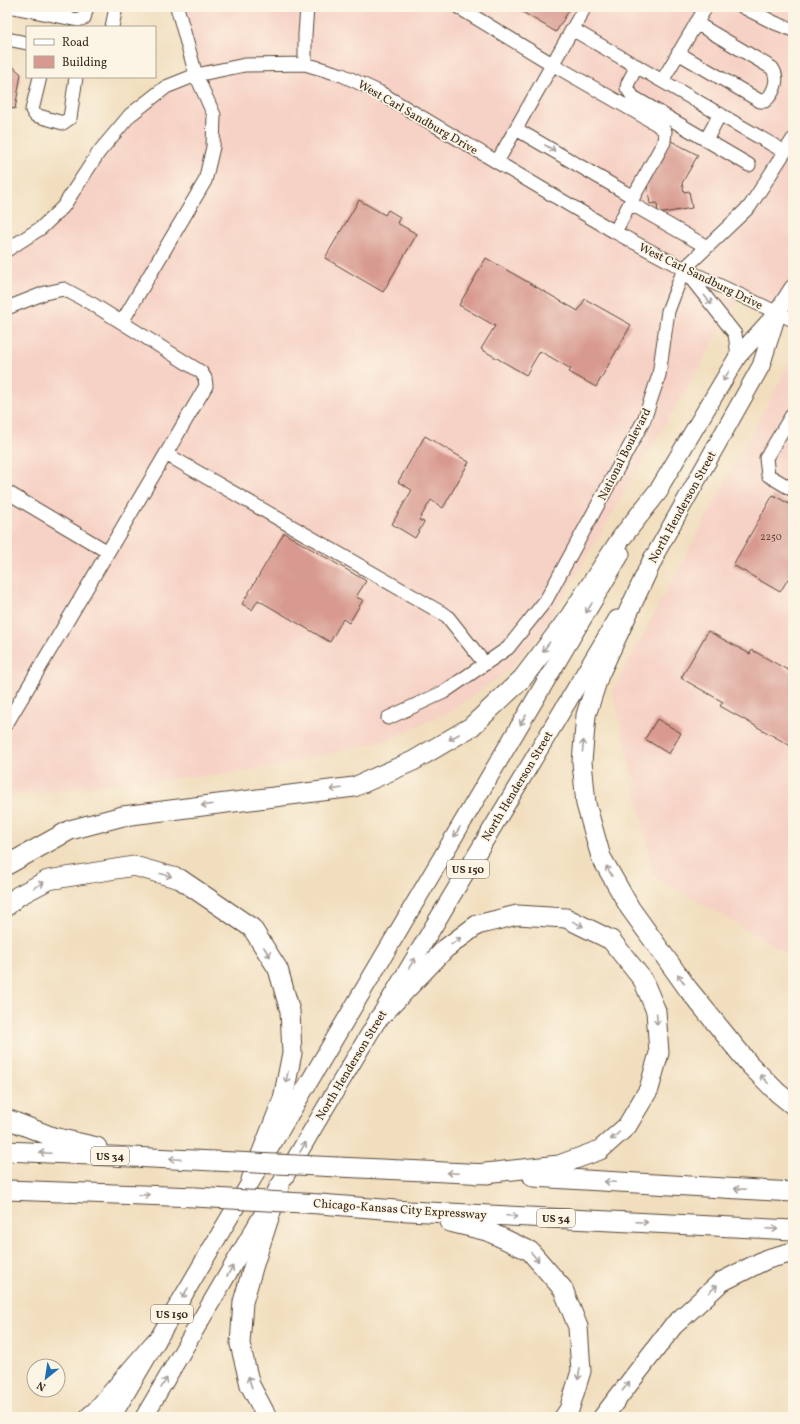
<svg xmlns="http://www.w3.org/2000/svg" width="800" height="1424" font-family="Vollkorn,serif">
  <rect width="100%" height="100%" fill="#fcf5e5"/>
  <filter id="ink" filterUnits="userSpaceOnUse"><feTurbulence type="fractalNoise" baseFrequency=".025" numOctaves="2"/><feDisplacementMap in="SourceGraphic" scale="8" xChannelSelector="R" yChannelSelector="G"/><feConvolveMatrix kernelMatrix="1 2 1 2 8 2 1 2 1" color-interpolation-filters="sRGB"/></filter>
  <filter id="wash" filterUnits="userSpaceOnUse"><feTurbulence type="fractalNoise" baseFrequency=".012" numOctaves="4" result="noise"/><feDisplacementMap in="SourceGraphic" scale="16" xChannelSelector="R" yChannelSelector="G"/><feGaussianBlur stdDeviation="0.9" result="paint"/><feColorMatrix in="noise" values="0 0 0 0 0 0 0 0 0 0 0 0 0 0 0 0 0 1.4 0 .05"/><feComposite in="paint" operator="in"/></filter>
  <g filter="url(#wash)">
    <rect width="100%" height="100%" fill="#f1debe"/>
    <path fill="#f6d1c5" d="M 177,7 L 793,7 L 793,320 L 741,296 L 543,631 L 511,668 L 451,711 L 389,739 L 268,769 L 7,795 L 7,250 L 41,228 L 130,115 L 196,75 Z
      M 793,357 L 793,957 L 654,876 L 613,690 Z"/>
    <g id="blocks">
      <path fill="#d89a90" d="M 514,7 L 571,7 L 556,32 Z
        M 7,61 L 21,74 L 15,109 L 7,107 Z
        M 671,141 L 698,155 L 682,183 L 684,192 L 689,191 L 692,208 L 658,214 L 657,203 L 650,204 L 647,183 Z
        M 359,200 L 385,215 L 388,210 L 400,217 L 397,223 L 417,234 L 383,292 L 325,258 Z
        M 486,258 L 578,311 L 585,299 L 631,325 L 596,387 L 569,372 L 571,369 L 540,351 L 526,375 L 481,349 L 495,326 L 459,305 Z
        M 425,436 L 469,462 L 443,508 L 431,500 L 419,520 L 424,522 L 415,538 L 392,524 L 412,490 L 398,482 Z
        M 773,495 L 793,506 L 793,582 L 788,579 L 780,592 L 733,565 Z
        M 284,533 L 366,581 L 356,597 L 363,600 L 349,623 L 343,619 L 330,642 L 258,600 L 252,610 L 242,604 Z
        M 708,631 L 750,654 L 752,650 L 793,673 L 793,744 L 791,746 L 720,706 L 723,702 L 681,678 Z
        M 657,719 L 681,733 L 669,754 L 645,739 Z"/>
    </g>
  </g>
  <g filter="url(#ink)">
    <use href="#blocks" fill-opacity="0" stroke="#564536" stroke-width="1"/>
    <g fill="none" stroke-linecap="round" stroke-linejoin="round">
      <g stroke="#564536" stroke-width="15">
        <path id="minor" d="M 13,7 L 78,20 L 84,18 L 87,7
          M 458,7 L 552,64 L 655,123 L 665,131 L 664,142 L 630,203 L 615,232
          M 743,7 L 775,23 L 793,30
          M 112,27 L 116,7
          M 572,29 L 785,152
          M 7,39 L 27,43
          M 678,53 L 760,101 L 765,101 C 774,93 780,79 772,68 L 696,23
          M 305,64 L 305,35 L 307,7
          M 637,66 L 628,83 L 627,88 L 633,97 L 749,165
          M 40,77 L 32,110 L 35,115 L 63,123 L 70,118 L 76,77
          M 662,81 L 706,7
          M 516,129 L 633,197
          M 706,140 L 720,114
          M 497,162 L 585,7
          M 630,203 L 707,247
          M 7,250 L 41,228 L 63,207 L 99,152 L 130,115 L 166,87 L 196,75 L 245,65 L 305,64 L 342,75 L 379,92 L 615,232 L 684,269 L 793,320
          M 686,272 L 735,334 L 738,356
          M 7,308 L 45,293 L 64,289 L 94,305 L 201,372 L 205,378 L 206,386 L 7,723
          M 122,322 L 205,181 L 213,147 L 214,115 L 196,75 L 177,7
          M 793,413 L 766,458 L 768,475 L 793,490
          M 166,454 L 447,616 L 485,664
          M 7,492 L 108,552
          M 388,718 L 444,692 L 508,648 L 546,600 L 644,420 L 659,375 L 668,311 L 684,269 L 750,206 L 793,139"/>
      </g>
      <g stroke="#564536" stroke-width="19">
        <path id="major" d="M 651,502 L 738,356 L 777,313 L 793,288
          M 647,569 L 761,366 L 776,318
          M 270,1148 L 621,554
          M 112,1417 L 258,1169
          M 144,1417 L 318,1120 L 617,619"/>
      </g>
      <g stroke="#564536" stroke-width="21">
        <path id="highway" d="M 654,557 L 599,675 L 586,715 L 582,762 L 586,804 L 601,857 L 630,908 L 688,989 L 749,1064 L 778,1093 L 793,1105
          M 7,865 L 70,830 L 123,816 L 354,787 L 413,761 L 471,727 L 522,679 L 570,616 L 622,537 L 659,490
          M 7,906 L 18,896 L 48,880 L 134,866 L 180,879 L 252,928 L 278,969 L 290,1011 L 292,1053 L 283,1099 L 251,1180
          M 379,1018 L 445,949 L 477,925 L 517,915 L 566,918 L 611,940 L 643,980 L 656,1011 L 659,1053 L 649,1089 L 627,1126 L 600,1150 L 559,1165 L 476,1174
          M 7,1119 L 53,1137 L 97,1147
          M 7,1151 L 214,1161
          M 338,1167 L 488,1174
          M 533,1177 L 793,1192
          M 7,1190 L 195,1197
          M 320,1204 L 408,1211 L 793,1230
          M 450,1222 L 487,1231 L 530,1251 L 563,1289 L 578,1327 L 581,1371 L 569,1410 L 564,1417
          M 89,1417 L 96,1411 L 156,1341
          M 267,1417 L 250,1385 L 240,1344 L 243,1302 L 254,1264 L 279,1187
          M 603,1417 L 673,1326 L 721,1282 L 767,1259 L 793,1252"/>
      </g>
      <use href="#minor" stroke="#fff" stroke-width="13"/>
      <use href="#major" stroke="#fff" stroke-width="17"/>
      <use href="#highway" stroke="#fff" stroke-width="19"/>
      <g stroke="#564536" stroke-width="21" stroke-linecap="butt">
        <path id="highway-bridge" d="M 214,1161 L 338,1167
          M 195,1197 L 320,1204"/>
      </g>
      <use href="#highway-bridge" stroke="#fff" stroke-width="19"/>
    </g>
    <defs><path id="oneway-shaft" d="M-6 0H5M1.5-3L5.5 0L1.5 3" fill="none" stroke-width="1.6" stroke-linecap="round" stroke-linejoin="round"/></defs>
    <g stroke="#a79f9a">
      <use href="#oneway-shaft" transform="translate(550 148) rotate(30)"/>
      <use href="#oneway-shaft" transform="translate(708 300) rotate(51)"/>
      <use href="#oneway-shaft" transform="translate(726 376) rotate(121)"/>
      <use href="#oneway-shaft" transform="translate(589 608) rotate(121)"/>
      <use href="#oneway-shaft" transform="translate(546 647) rotate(127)"/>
      <use href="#oneway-shaft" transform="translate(523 720) rotate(121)"/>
      <use href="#oneway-shaft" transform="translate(454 737) rotate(150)"/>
      <use href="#oneway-shaft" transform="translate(583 746) rotate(-85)"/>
      <use href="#oneway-shaft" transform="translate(336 789) rotate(173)"/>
      <use href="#oneway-shaft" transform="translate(207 805) rotate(173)"/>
      <use href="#oneway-shaft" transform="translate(457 832) rotate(121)"/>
      <use href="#oneway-shaft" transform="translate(609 871) rotate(-120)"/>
      <use href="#oneway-shaft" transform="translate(166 875) rotate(15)"/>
      <use href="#oneway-shaft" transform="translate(39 885) rotate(-29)"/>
      <use href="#oneway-shaft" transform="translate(578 924) rotate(26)"/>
      <use href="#oneway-shaft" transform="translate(456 941) rotate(-36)"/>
      <use href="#oneway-shaft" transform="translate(267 952) rotate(57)"/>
      <use href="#oneway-shaft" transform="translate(412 963) rotate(-59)"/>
      <use href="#oneway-shaft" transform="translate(681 979) rotate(-125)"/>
      <use href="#oneway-shaft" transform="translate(657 1019) rotate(86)"/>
      <use href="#oneway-shaft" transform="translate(287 1077) rotate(101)"/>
      <use href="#oneway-shaft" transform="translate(764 1079) rotate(-134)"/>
      <use href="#oneway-shaft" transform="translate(615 1136) rotate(138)"/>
      <use href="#oneway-shaft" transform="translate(303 1147) rotate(-60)"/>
      <use href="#oneway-shaft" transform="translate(45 1153) rotate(-177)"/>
      <use href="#oneway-shaft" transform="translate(175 1159) rotate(-177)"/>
      <use href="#oneway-shaft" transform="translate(453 1173) rotate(-177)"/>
      <use href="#oneway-shaft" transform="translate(610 1182) rotate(-177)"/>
      <use href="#oneway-shaft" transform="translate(740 1189) rotate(-177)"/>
      <use href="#oneway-shaft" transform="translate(144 1195) rotate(2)"/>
      <use href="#oneway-shaft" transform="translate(512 1216) rotate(3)"/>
      <use href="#oneway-shaft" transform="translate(642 1222) rotate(3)"/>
      <use href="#oneway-shaft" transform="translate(772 1229) rotate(3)"/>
      <use href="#oneway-shaft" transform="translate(535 1257) rotate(49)"/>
      <use href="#oneway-shaft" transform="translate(230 1271) rotate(-60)"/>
      <use href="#oneway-shaft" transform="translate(713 1289) rotate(-42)"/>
      <use href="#oneway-shaft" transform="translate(185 1293) rotate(121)"/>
      <use href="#oneway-shaft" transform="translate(579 1374) rotate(101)"/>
      <use href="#oneway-shaft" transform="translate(250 1382) rotate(-108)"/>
      <use href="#oneway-shaft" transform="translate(164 1383) rotate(-60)"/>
      <use href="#oneway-shaft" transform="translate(626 1386) rotate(-53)"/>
    </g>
  </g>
  <g text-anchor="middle" stroke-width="3.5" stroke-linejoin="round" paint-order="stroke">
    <g font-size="10" fill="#62463a">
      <text x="771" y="540">2250</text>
    </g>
    <g fill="#fcf5e5" stroke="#75675a" stroke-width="1">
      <rect x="447" y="860" width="42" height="18" rx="3"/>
      <rect x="91" y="1147" width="38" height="18" rx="3"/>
      <rect x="537" y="1209" width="38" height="18" rx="3"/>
      <rect x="151" y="1305" width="42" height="18" rx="3"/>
    </g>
    <g font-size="11" font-weight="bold" fill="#3b2a1e">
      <text x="468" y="873">US 150</text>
      <text x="110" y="1160">US 34</text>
      <text x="556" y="1222">US 34</text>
      <text x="172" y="1318">US 150</text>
    </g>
    <g font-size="12" fill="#3b2a1e" stroke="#fcf5e5">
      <text transform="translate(418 117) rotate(30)" y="4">West Carl Sandburg Drive</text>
      <text transform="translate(701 276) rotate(26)" y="4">West Carl Sandburg Drive</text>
      <text transform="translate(624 454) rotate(-63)" y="4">National Boulevard</text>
      <text transform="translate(682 507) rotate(-61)" y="4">North Henderson Street</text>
      <text transform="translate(517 786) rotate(-59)" y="4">North Henderson Street</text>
      <text transform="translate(351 1065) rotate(-59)" y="4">North Henderson Street</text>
      <text transform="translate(400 1209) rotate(4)" y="4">Chicago-Kansas City Expressway</text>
    </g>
  </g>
  <rect width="800" height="1424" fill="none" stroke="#fcf5e5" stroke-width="24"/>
  <rect x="26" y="26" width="130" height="52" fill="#fcf5e5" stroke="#afa495"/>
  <rect x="34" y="39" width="20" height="6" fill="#ffffff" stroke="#afa495"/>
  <text x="62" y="46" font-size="12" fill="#3b2a1e">Road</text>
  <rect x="34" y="56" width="20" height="12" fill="#d89a90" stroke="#afa495"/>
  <text x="62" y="66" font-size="12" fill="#3b2a1e">Building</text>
  <g transform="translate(46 1378) rotate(210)"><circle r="19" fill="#fcf5e5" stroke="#afa495"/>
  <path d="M0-3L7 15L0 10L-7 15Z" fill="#1f6fb2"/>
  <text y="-6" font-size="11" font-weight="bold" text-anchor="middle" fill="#3b2a1e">N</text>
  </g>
</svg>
